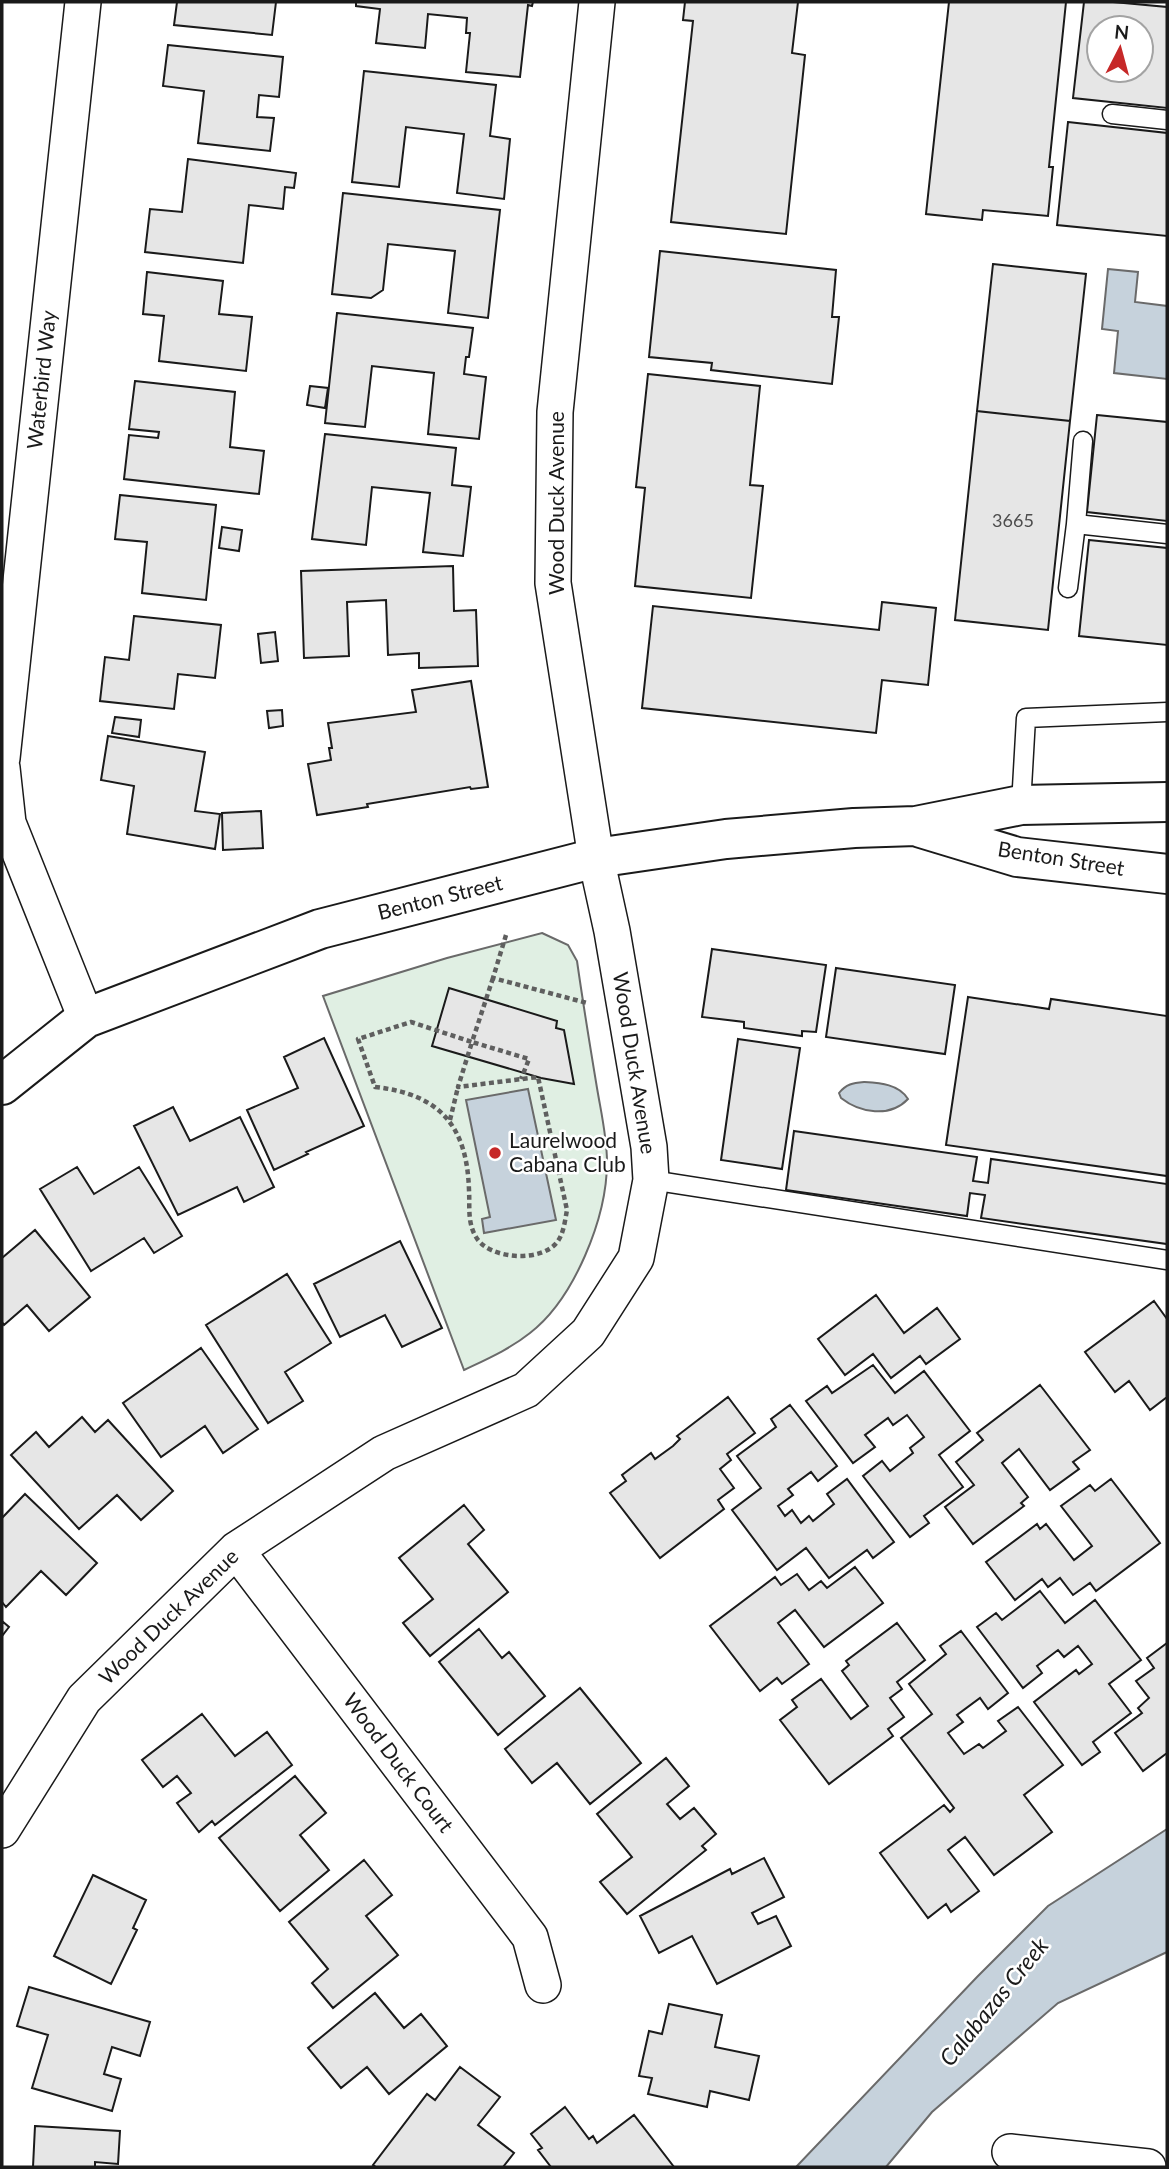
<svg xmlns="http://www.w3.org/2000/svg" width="1169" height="2169" font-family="Lato,sans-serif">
  <rect width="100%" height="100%" fill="#fff"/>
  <path fill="#e0efe3" stroke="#6a6a6a" stroke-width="2" d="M 542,933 L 568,945 L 577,961 C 583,1003 590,1046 597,1088 C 601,1112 607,1137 607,1162 C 607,1218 574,1299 530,1333 C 510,1349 487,1359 464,1370 L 323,996 L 447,958 Z"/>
  <path fill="#c6d2dc" stroke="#6a6a6a" stroke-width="2" d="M 1108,269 L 1138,272 L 1135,302 L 1167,306 L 1167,379 L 1114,373 L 1118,331 L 1102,329 Z
    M 864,1082 C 880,1083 899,1084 908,1099 C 890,1118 860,1113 841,1098 L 839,1093 C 846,1084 853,1083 864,1082 Z
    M 528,1089 L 556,1220 L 484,1233 L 482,1219 L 490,1217 L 466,1100 Z
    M 1167,1829 L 1167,1952 L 1058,2003 L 932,2112 L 886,2167 L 796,2167 L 977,1977 L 1048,1906 Z"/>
  <path fill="#e6e6e6" stroke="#1a1a1a" stroke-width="2" fill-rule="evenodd" d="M 177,2 L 276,2 L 272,35 L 174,25 Z
    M 356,2 L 533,2 L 532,6 L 528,5 L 520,77 L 466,72 L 470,33 L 466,33 L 467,18 L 428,14 L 425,48 L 376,43 L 380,9 L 356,6 Z
    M 685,2 L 798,2 L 792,53 L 805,55 L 786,234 L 671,222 L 693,21 L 683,20 Z
    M 949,2 L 1066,2 L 1049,167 L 1053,167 L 1048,216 L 983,210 L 982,220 L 926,214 Z
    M 1084,2 L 1113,2 L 1167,7 L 1167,108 L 1073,98 ZM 1099,28 L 1141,28 L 1141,70 L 1099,70 Z
    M 168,45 L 283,57 L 279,97 L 259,95 L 257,117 L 274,118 L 270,151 L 198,143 L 204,91 L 163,86 Z
    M 364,71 L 496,85 L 490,136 L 510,139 L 504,199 L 457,193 L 464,134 L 406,127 L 399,187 L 352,182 Z
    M 1068,122 L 1167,133 L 1167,236 L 1057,225 Z
    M 188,159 L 296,173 L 294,188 L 285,187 L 283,209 L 249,205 L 243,263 L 145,252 L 150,209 L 182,212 Z
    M 343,193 L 500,210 L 488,318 L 448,313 L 455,251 L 388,244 L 383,290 L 371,298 L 332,294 Z
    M 660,251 L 836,270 L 832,317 L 839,317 L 832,384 L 711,370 L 712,363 L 649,357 Z
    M 993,264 L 1086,274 L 1070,421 L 977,411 Z
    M 147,272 L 223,281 L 219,314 L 252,317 L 246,371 L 159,361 L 164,316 L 143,314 Z
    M 337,313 L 473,328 L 469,357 L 466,357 L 464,374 L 486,377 L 479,439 L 428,434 L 434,373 L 372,366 L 365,427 L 325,423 Z
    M 648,374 L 760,386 L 750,485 L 763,486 L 751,598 L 635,586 L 645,488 L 636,487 Z
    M 135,381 L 235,392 L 230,447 L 264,451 L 259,494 L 124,479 L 129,435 L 158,438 L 159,432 L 129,429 Z
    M 310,386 L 328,388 L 325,408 L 307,405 Z
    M 977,411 L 1070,421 L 1048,630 L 955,620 Z
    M 1097,415 L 1167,422 L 1167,521 L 1087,512 Z
    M 325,434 L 456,448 L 452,485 L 471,487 L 463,556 L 423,552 L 430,493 L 372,487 L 366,545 L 312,539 Z
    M 120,495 L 216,505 L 206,600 L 142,593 L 147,542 L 115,539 Z
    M 222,527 L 242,530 L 239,551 L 219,548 Z
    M 1089,540 L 1167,548 L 1167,645 L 1079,636 Z
    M 453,566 L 454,611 L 476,610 L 478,666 L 419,668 L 419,653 L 388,655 L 386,600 L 347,602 L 349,656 L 304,658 L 301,571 Z
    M 882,602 L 936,608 L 928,685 L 882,680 L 876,733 L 642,708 L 653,606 L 879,630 Z
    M 134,616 L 221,625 L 215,678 L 178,674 L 174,709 L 100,701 L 105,657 L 129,660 Z
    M 275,632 L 278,661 L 261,663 L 258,634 Z
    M 471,681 L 488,787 L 471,789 L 470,787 L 367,804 L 368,807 L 317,815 L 308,764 L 331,760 L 329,748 L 332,748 L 328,723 L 416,712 L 412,690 Z
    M 282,710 L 283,726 L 269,728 L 267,711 Z
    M 115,717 L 141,720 L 139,737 L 112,733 Z
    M 108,736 L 205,752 L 195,811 L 220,814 L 215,849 L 127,834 L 134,786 L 101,780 Z
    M 261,811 L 263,848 L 223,850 L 222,813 Z
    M 712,949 L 826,965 L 816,1032 L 802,1031 L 802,1036 L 744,1028 L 744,1022 L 702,1017 Z
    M 836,968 L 955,985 L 945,1054 L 826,1037 Z
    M 449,988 L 557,1021 L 556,1028 L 564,1030 L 574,1084 L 541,1078 L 432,1046 Z
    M 968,997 L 1049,1009 L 1051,999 L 1167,1016 L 1167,1176 L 946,1145 Z
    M 324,1038 L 364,1126 L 306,1152 L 308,1154 L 274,1170 L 247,1110 L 298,1088 L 284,1057 Z
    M 738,1039 L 800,1048 L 782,1169 L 721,1160 Z
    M 173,1107 L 190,1141 L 240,1117 L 274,1187 L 244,1202 L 237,1187 L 178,1215 L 134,1126 Z
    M 794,1131 L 977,1157 L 973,1181 L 988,1183 L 991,1159 L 1167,1184 L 1167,1244 L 981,1218 L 985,1195 L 970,1193 L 967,1216 L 786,1190 Z
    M 77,1167 L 94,1194 L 139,1167 L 182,1236 L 154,1253 L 144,1238 L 91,1271 L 40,1189 Z
    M 35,1230 L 90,1297 L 49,1331 L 27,1305 L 4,1325 L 2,1322 L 2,1258 Z
    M 400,1241 L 442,1328 L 402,1347 L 385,1315 L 340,1337 L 314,1284 Z
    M 287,1274 L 331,1343 L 285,1372 L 303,1401 L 268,1423 L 206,1325 Z
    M 876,1295 L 904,1333 L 937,1308 L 960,1339 L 926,1364 L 920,1356 L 891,1378 L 873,1354 L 845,1375 L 818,1339 Z
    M 1154,1301 L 1167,1319 L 1167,1397 L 1150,1410 L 1129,1381 L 1115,1392 L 1085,1352 Z
    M 201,1348 L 258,1429 L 223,1453 L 205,1426 L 161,1457 L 123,1403 Z
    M 873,1365 L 895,1393 L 924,1371 L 970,1431 L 939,1455 L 963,1487 L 924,1516 L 929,1523 L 910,1537 L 863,1476 L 882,1461 L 890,1471 L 913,1453 L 910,1448 L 924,1437 L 907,1415 L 893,1425 L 888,1418 L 865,1435 L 875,1447 L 853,1463 L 806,1401 L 827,1386 L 832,1393 Z
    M 1040,1385 L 1090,1450 L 1073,1462 L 1079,1469 L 1050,1490 L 1019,1449 L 1002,1463 L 1028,1497 L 1021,1503 L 1024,1506 L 973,1544 L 945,1507 L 974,1485 L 956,1462 L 983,1440 L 977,1433 Z
    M 728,1397 L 755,1433 L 727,1454 L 731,1460 L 720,1469 L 734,1488 L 718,1500 L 724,1509 L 660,1558 L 610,1493 L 626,1481 L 622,1475 L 651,1453 L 655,1459 L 673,1446 L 680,1439 L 677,1436 Z
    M 790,1405 L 837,1466 L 818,1481 L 811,1472 L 788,1489 L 793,1495 L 778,1506 L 785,1516 L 792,1510 L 801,1523 L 809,1516 L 813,1521 L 834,1504 L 827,1494 L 847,1479 L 894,1542 L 873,1558 L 867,1550 L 829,1578 L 806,1548 L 777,1570 L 732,1510 L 761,1488 L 737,1456 L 776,1427 L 771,1419 Z
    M 82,1417 L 95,1432 L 108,1420 L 173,1491 L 141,1520 L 117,1495 L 79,1529 L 11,1455 L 36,1432 L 49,1447 Z
    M 1111,1479 L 1160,1543 L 1096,1591 L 1090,1583 L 1073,1595 L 1060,1578 L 1048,1587 L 1042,1579 L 1015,1600 L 986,1562 L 1037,1524 L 1040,1529 L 1046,1524 L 1074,1560 L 1092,1546 L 1061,1506 L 1090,1485 L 1095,1491 Z
    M 25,1494 L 97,1563 L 66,1595 L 41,1571 L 6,1607 L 2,1602 L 2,1518 Z
    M 464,1505 L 484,1530 L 468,1544 L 508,1592 L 430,1656 L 403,1623 L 433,1599 L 399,1558 Z
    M 855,1567 L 883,1603 L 824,1647 L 795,1610 L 778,1623 L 809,1664 L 782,1684 L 777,1678 L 760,1691 L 710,1626 L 775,1577 L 781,1585 L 797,1574 L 809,1590 L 821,1581 L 827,1588 Z
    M 1040,1591 L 1065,1623 L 1095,1600 L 1141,1660 L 1109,1684 L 1131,1713 L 1093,1742 L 1100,1752 L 1082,1765 L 1034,1702 L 1076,1670 L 1079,1674 L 1092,1664 L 1078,1646 L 1064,1657 L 1058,1650 L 1037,1666 L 1042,1673 L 1023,1688 L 977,1627 L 996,1613 L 1002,1620 Z
    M 2,1621 L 9,1627 L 2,1636 Z
    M 897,1623 L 925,1660 L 897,1682 L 902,1689 L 890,1698 L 904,1717 L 888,1729 L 893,1736 L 829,1784 L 780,1720 L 797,1707 L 792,1700 L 821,1679 L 851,1719 L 868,1706 L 842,1671 L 849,1665 L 846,1661 Z
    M 479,1629 L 502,1658 L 509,1652 L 545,1696 L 498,1735 L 439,1662 Z
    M 961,1631 L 1008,1693 L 988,1709 L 980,1698 L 957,1715 L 963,1722 L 948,1733 L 964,1754 L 979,1744 L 983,1748 L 1006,1731 L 998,1721 L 1018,1707 L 1063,1765 L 1024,1795 L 1052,1832 L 994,1875 L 965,1837 L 948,1850 L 979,1891 L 951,1912 L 946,1904 L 928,1918 L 880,1853 L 944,1805 L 950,1812 L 954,1808 L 901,1738 L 932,1714 L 909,1684 L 946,1654 L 940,1646 Z
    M 1167,1643 L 1167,1753 L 1143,1771 L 1115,1733 L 1142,1713 L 1138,1708 L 1149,1698 L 1136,1681 L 1154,1668 L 1147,1658 Z
    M 580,1688 L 641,1763 L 590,1804 L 557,1763 L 532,1783 L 505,1749 Z
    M 202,1714 L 235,1756 L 267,1732 L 292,1765 L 215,1825 L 212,1821 L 199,1832 L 177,1803 L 191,1793 L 177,1776 L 163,1787 L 142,1760 Z
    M 666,1758 L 689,1786 L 667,1804 L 680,1819 L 694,1808 L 716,1834 L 702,1846 L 706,1850 L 627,1914 L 600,1882 L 632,1857 L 597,1814 Z
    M 295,1776 L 326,1813 L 300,1835 L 329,1870 L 280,1911 L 219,1838 Z
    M 764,1858 L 784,1897 L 752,1913 L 758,1924 L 776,1916 L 791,1946 L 717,1984 L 692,1936 L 659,1953 L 640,1916 L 730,1869 L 732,1874 Z
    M 364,1860 L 392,1895 L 366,1916 L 398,1955 L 333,2008 L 312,1983 L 328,1969 L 289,1922 Z
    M 93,1875 L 146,1900 L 133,1928 L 137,1930 L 111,1984 L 54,1956 Z
    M 29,1987 L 150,2022 L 140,2056 L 112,2047 L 104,2074 L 121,2079 L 112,2111 L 32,2088 L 48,2035 L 17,2026 Z
    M 375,1993 L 404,2028 L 421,2014 L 447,2046 L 389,2094 L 367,2067 L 341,2088 L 308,2048 Z
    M 669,2004 L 722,2015 L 715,2047 L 759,2056 L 749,2100 L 710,2091 L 707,2107 L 648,2094 L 652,2078 L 639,2076 L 649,2031 L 662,2034 Z
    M 460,2067 L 500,2097 L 478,2125 L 514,2153 L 503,2167 L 376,2167 L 373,2165 L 427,2094 L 435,2100 Z
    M 565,2107 L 589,2139 L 593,2136 L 597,2143 L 634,2115 L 674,2167 L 551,2167 L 538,2150 L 542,2148 L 531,2134 Z
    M 35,2126 L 120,2131 L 118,2164 L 95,2162 L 95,2167 L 33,2167 Z"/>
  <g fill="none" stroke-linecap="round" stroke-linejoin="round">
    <g stroke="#1a1a1a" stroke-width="21">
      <path id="lane" d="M 1112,114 L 1167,120
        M 1083,441 L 1076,524 L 1167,534
        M 1068,588 L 1076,524
        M 1021,805 L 1026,718 L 1167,712
        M 651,1180 L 1167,1260"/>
    </g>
    <g stroke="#1a1a1a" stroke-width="38">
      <path id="street" d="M 2,758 L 83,2
        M 2,768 L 8,823 L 86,1018
        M 236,1550 L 530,1937 L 543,1985
        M 2,1830 L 84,1699 L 236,1550 L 384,1453 L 526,1390 L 588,1333 L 636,1258 L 651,1180 L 649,1147 L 612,931 L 596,858 L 553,583 L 555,412 L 597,2
        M 1010,2152 L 1148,2167"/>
    </g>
    <g stroke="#1a1a1a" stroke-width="42">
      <path id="secondary" d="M 921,828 L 1017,857 L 1167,874
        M 2,1085 L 86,1018 L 320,929 L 596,858 L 726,839 L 854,828 L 916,826 L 1021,805 L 1167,802"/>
    </g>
    <path stroke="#5f5f5f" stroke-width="4.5" stroke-dasharray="5 3.5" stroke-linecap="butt" d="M 506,935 L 493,978 L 587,1003
      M 493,978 L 472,1042 L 411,1022 L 358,1039 L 375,1087 C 439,1094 467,1125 469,1190 C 470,1206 467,1222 476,1237 C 489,1260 543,1263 558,1241 C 564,1232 565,1220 567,1210 L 538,1077 L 458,1087 L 472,1042 L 529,1059 L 521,1079
      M 450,1120 L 458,1087"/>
    <use href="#lane" stroke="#fff" stroke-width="18"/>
    <use href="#street" stroke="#fff" stroke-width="35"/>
    <use href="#secondary" stroke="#fff" stroke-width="38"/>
  </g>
  <circle fill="#c62828" stroke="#fff" stroke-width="2.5" cx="495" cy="1153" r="7"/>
  <g text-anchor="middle" stroke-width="5" stroke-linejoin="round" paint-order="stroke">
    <g font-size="18" fill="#4d4d4d">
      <text x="1013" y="527">3665</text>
    </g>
    <g font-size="21" fill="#1a1a1a" stroke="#fff">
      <text transform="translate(42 380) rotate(-84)" y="7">Waterbird Way</text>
      <text transform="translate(557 503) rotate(-90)" y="7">Wood Duck Avenue</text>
      <text transform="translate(1061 859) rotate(9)" y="7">Benton Street</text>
      <text transform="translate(440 898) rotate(-14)" y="7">Benton Street</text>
      <text transform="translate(634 1063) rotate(81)" y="7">Wood Duck Avenue</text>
      <text transform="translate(169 1617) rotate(-44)" y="7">Wood Duck Avenue</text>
      <text transform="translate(398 1763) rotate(53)" y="7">Wood Duck Court</text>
    </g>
    <g font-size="21" fill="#1a1a1a" stroke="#fff" text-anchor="start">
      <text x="509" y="1148">Laurelwood<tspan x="509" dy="24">Cabana Club</tspan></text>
    </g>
    <g font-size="23" font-style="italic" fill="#1a1a1a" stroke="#fff">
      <text transform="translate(994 2002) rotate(-51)" y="8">Calabazas Creek</text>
    </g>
  </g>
  <rect width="1169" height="2169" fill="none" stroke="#1a1a1a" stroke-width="7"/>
  <g transform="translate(1120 49) rotate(6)"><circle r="33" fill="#ffffff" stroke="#a3a3a3" stroke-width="2"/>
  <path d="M0-5L12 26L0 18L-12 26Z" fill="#c62828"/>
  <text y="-10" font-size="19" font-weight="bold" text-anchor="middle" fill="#1a1a1a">N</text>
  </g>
</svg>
